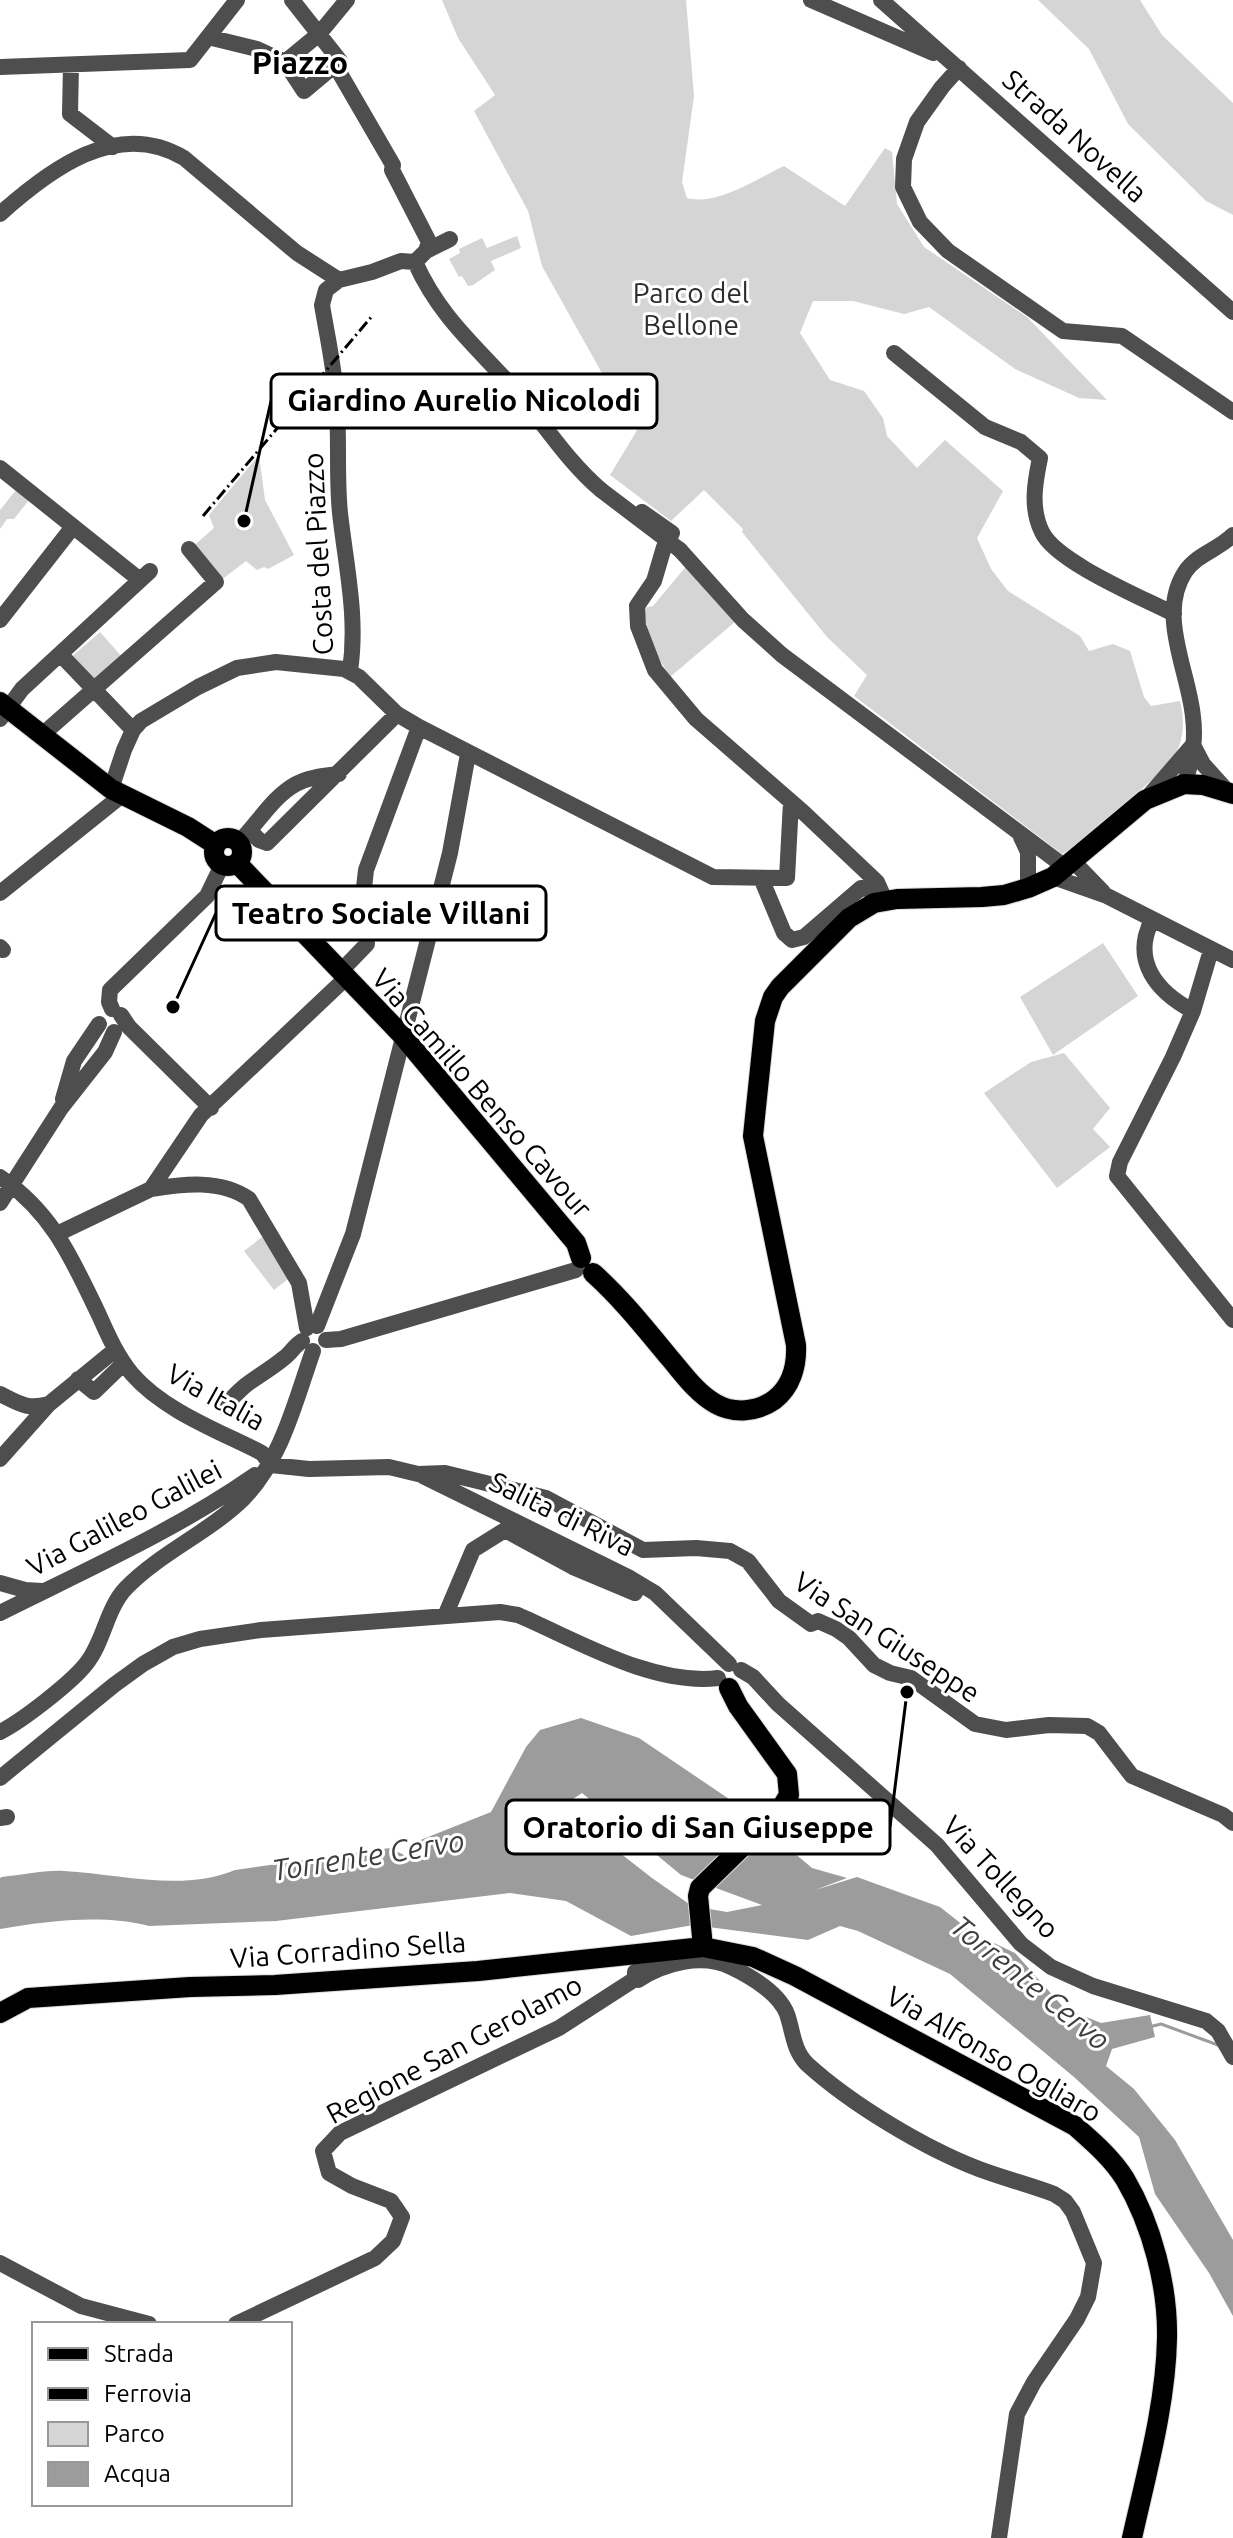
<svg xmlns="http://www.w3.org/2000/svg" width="1233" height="2538" font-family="Ubuntu,sans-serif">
  <rect width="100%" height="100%" fill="#fff"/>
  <path fill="#d5d5d5" d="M 442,0 L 686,0 L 694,96 L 682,182 L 687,198 C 717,206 756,179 784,166 L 845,206 L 885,148 L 892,152 L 897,204 L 924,247 L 1027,317 L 1107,400 L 1079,398 L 1015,369 L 929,307 L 904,314 L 853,301 L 813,301 L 800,333 L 830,380 L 864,391 L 883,418 L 887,436 L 917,468 L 945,440 L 1003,491 L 977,538 L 991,569 L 1008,591 L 1080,636 L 1089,651 L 1113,644 L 1130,651 L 1144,697 L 1151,706 L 1180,701 C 1186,726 1183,745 1169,765 L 1080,843 L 1062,854 L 854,696 L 867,675 L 827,637 L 742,532 L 743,529 L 704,490 L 671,521 L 610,475 L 639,427 L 617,400 L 542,266 L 528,211 L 474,111 L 495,95 L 458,38 Z
    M 1038,0 L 1140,0 L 1162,35 L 1233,103 L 1233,215 L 1206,201 L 1128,124 L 1089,49 Z
    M 517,236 L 521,248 L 491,261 L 495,270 L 473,285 L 468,286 L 462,276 L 459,277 L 449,259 L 460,253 L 459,249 L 482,238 L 487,248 Z
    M 259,455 L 265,500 L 294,555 L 268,569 L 264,567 L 257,570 L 246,561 L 220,581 L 191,548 L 214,528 L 209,515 Z
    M 16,490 L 29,500 L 14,519 L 7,519 L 0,529 L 0,510 Z
    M 688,564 L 736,621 L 670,677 L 649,642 L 644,608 L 653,606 Z
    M 100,632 L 123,658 L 95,685 L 70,658 Z
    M 1103,943 L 1138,996 L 1053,1055 L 1020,997 Z
    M 1064,1053 L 1110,1108 L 1093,1129 L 1110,1147 L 1057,1188 L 984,1093 L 1031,1062 Z
    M 262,1237 L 292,1276 L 274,1290 L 244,1251 Z"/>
  <path fill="#9c9c9c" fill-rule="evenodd" d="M 581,1718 L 639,1738 L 735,1803 L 812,1868 L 847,1878 L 815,1890 L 857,1877 L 940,1907 L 973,1933 L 1015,1953 L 1064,2008 L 1101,2023 L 1150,2015 L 1155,2037 L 1112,2049 L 1106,2066 L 1134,2089 L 1175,2140 L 1233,2240 L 1233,2316 L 1209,2273 L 1155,2194 L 1139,2137 L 1074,2077 L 950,1974 L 858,1931 L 840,1926 L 808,1940 L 693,1925 L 631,1936 L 566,1901 L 510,1893 L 276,1921 L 149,1926 C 102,1914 47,1921 0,1929 L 0,1878 L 2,1877 C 22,1875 44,1870 64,1871 C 119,1874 183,1892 235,1870 L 390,1848 L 406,1856 L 418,1841 L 491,1812 L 526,1747 L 540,1730 ZM 582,1793 L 681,1875 L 762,1905 L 727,1912 L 692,1906 L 652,1878 L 561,1807 Z"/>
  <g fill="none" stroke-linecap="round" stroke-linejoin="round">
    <path stroke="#9c9c9c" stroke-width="3" d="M 1149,2027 L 1161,2024 L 1218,2045"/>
    <g stroke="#dbdbdb" stroke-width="22">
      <path id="major" d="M 0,702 L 111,789 L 188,827 L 216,845
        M214 852a14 14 0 1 1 28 0a14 14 0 1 1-28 0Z
        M 237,863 L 402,1035 L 576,1243 L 581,1258
        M 593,1273 C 621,1298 644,1327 668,1356 C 682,1372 696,1393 716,1404 C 734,1414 757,1412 774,1400 C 791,1387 797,1366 796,1345 L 753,1136 L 765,1021 L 773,997 L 780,987 L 849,918 L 874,903 L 897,899 L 982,897 L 1004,895 L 1028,888 L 1053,877 L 1145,800 L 1184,784 L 1203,785 L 1233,794
        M 703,1947 L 698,1896 L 700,1888 L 780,1810 L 789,1795 L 787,1774 L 738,1706 L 729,1688
        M 0,2013 L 28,1998 L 190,1987 L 275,1985 L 478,1971 L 703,1947 L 753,1957 L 795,1976 L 1075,2126 C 1093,2142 1112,2158 1125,2179 C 1152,2225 1168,2286 1167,2338 C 1166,2404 1146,2475 1132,2538"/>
    </g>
    <path stroke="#4e4e4e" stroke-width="16" d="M 292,0 L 340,61 L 335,65
      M 811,0 L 933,53
      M 881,0 L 1233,312
      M 208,37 L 257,49 L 285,62 L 319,34 L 347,0
      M 285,62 L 304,91 L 335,65
      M 335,65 L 393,165 L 392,170 L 429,242 L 426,251 L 415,262 C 440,318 478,348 517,392 C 545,425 568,462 601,490
      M 71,66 L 70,114 L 113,147
      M 0,67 L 190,60 L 237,0
      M 959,68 L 942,87 L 917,122 L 904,159 L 903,187 L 920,222 L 948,251 L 1063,331 L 1122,336 L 1233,412
      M 0,214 C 49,170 117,118 184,158 L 297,253 L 339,280
      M 426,251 L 450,239
      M 894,353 L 985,427 L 1021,442 L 1040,458 C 1035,482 1030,508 1042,532 C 1056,562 1143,598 1174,614
      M 0,468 L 140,580
      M 642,512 L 672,533 L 670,536
      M 664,547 L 654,581 L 637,606 L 638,626 L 655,670 L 696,719 L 803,812 L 877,882 L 885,900
      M 680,550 L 743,620 L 782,655 L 1065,867
      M 0,620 L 72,528
      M 60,654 L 133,730
      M 350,671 C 358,617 346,567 340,513 C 336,474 340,435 336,396 C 334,366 327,335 322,305 L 326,290 L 339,280 L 372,272 L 401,261 L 415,262
      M 0,719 L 22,689 L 150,571
      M 43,734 L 216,582 L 189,549
      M 1193,745 L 1203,764 L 1228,792
      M 1184,784 C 1192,763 1196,740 1193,717 C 1189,672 1157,615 1185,572 C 1197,554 1218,550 1233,535
      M 111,789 L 124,750 L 133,730 L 141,721 L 198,687 L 237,668 L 276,662 L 344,669 L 359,677 L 397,714 L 419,727 L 713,877 L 787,878 L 791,802
      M 1147,798 L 1192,746
      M 250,831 L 259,840 L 267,843 L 397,714
      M 1021,837 L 1028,852 L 1028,888
      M 238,843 C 257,825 272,797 296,784 C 309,777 324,776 339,774
      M 1073,861 L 1103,892
      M 1053,877 L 1107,896 L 1233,960
      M 761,878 L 784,933 L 792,940 L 804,937 L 861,888 L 874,890 L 884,899
      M 0,893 L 121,796
      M 1152,920 C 1131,961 1157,992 1193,1011
      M 0,947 L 3,950
      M 1211,950 L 1193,1011 L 1173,1057 L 1120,1162 L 1117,1176 L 1233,1320
      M 340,972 L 367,944 L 364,888 L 366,870 L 419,727
      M 112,1009 L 109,1002 L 110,990 L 207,896 L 222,865
      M 121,1015 L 129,1027 L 211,1108
      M 63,1099 L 74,1061 L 99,1024
      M 0,1177 C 53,1213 72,1259 99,1315 C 108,1335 117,1356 132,1374 C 164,1411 219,1431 262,1453 L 271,1465 L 309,1469 L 389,1467 L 418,1474 L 445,1473 L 546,1498 L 643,1550 L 696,1548 L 730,1551 L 748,1561 L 779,1601 L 811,1624 L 818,1621 L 836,1629 L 849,1638 L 874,1665 L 890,1673 L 911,1678 L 975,1724 L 1006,1730 L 1049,1725 L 1087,1726 L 1099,1733 L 1132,1776 L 1223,1815 L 1233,1823
      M 151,1189 C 183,1184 221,1179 249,1199 L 299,1283 L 307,1328
      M 0,1203 L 61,1108 L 105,1052 L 114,1032
      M 59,1233 L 151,1189 L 201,1115 L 346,978
      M 317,1326 L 353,1234 L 450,853 L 468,754
      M 326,1340 L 341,1339 L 576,1270
      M 78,1379 L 94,1392 L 124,1363
      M 0,1394 C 20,1404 27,1410 49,1404
      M 225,1407 C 244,1381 261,1377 284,1358 C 291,1353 294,1346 302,1341
      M 0,1459 L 49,1404 L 115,1350
      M 423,1476 L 630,1578 L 655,1593 L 729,1664
      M 0,1583 L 25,1590 L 42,1591
      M 0,1613 C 86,1570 176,1530 255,1475
      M 445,1616 L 473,1550 L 505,1530 L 573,1567 L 635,1593
      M 741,1670 L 753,1677 L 778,1704 L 937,1845 L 1021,1944 L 1051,1967 L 1093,1986 L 1206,2021 L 1218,2031 L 1233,2057
      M 0,1732 C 22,1721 71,1683 86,1664 C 104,1642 106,1609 126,1588 C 160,1553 208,1533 243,1499 C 282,1459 295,1402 313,1351
      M 0,1778 L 114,1685 L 143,1664 L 173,1647 L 200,1639 L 261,1630 L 500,1612 L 518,1615 C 578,1641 653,1686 718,1678
      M 0,1818 L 7,1817
      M 667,1955 L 635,1972 L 635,1979 L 638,1980 C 664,1963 702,1953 731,1967 C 750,1976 779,1993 787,2014 C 793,2031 793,2050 807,2064 C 851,2104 924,2148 979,2169 C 1003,2178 1030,2185 1054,2194 L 1065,2201 L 1073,2212 L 1094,2263 L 1088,2297 L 1077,2319 L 1034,2382 L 1017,2414 L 999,2538
      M 0,2263 L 81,2306 L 149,2324
      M 236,2324 L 375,2258 L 393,2241 L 402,2217 L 391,2201 L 352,2186 L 329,2173 L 323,2151 L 340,2133 L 559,2028 L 635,1979"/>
    <use href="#major" stroke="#000" stroke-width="20"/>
    <path stroke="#000" stroke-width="3" stroke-dasharray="12 4 2 4" stroke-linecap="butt" d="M 203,516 L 373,315"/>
    <path stroke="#4e4e4e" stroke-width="16" d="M 601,490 L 680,550"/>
  </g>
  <g text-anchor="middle" stroke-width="6" stroke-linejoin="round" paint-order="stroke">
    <g font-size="28" fill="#000" stroke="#fff">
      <text transform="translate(1075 136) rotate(42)" y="10">Strada Novella</text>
      <text transform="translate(318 554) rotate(-93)" y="10">Costa del Piazzo</text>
      <text transform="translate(482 1093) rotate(49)" y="10">Via Camillo Benso Cavour</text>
      <text transform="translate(216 1397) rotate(29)" y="10">Via Italia</text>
      <text transform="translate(562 1514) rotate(26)" y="10">Salita di Riva</text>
      <text transform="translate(124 1518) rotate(-28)" y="10">Via Galileo Galilei</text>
      <text transform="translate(887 1637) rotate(33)" y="10">Via San Giuseppe</text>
      <text transform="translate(1001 1877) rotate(47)" y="10">Via Tollegno</text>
      <text transform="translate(348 1950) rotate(-4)" y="10">Via Corradino Sella</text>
      <text transform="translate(454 2049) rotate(-28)" y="10">Regione San Gerolamo</text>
      <text transform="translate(994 2054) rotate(30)" y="10">Via Alfonso Ogliaro</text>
    </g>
    <g font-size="28" fill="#2c2c2c" stroke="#fff">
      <text x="691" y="303">Parco del<tspan x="691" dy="32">Bellone</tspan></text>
    </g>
    <g font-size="30" font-style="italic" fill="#3d3d3d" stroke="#fff">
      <text transform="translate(368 1856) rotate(-9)" y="10">Torrente Cervo</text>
      <text transform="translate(1030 1983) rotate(39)" y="10">Torrente Cervo</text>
    </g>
    <g font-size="32" font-weight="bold" fill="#000" stroke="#fff">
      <text x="300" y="74">Piazzo</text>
    </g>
  </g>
  <path fill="none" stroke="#000" stroke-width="3" d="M244 521L271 401M173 1007L216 913M907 1692L890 1827"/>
  <g fill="#000" stroke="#fff" stroke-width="3">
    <circle cx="244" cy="521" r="8"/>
    <circle cx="173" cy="1007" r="8"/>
    <circle cx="907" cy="1692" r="8"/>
  </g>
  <g fill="#fff" stroke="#000" stroke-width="3">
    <rect x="271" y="374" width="386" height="54" rx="8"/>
    <rect x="216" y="886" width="330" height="54" rx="8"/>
    <rect x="506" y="1800" width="384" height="54" rx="8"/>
  </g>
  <g font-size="30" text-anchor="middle" font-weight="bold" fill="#000">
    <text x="464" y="411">Giardino Aurelio Nicolodi</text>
    <text x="381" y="924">Teatro Sociale Villani</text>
    <text x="698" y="1838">Oratorio di San Giuseppe</text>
  </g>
  <rect x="32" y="2322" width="260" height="184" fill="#ffffff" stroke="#999999" stroke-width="2"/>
  <rect x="48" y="2348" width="40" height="12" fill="#000000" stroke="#999999" stroke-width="2"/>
  <text x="104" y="2362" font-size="24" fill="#000000">Strada</text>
  <rect x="48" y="2388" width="40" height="12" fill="#000000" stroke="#999999" stroke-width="2"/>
  <text x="104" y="2402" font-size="24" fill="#000000">Ferrovia</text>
  <rect x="48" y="2422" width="40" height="24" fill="#d5d5d5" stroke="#999999" stroke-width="2"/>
  <text x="104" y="2442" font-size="24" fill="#000000">Parco</text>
  <rect x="48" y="2462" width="40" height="24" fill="#9c9c9c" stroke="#999999" stroke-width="2"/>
  <text x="104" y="2482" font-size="24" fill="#000000">Acqua</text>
</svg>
